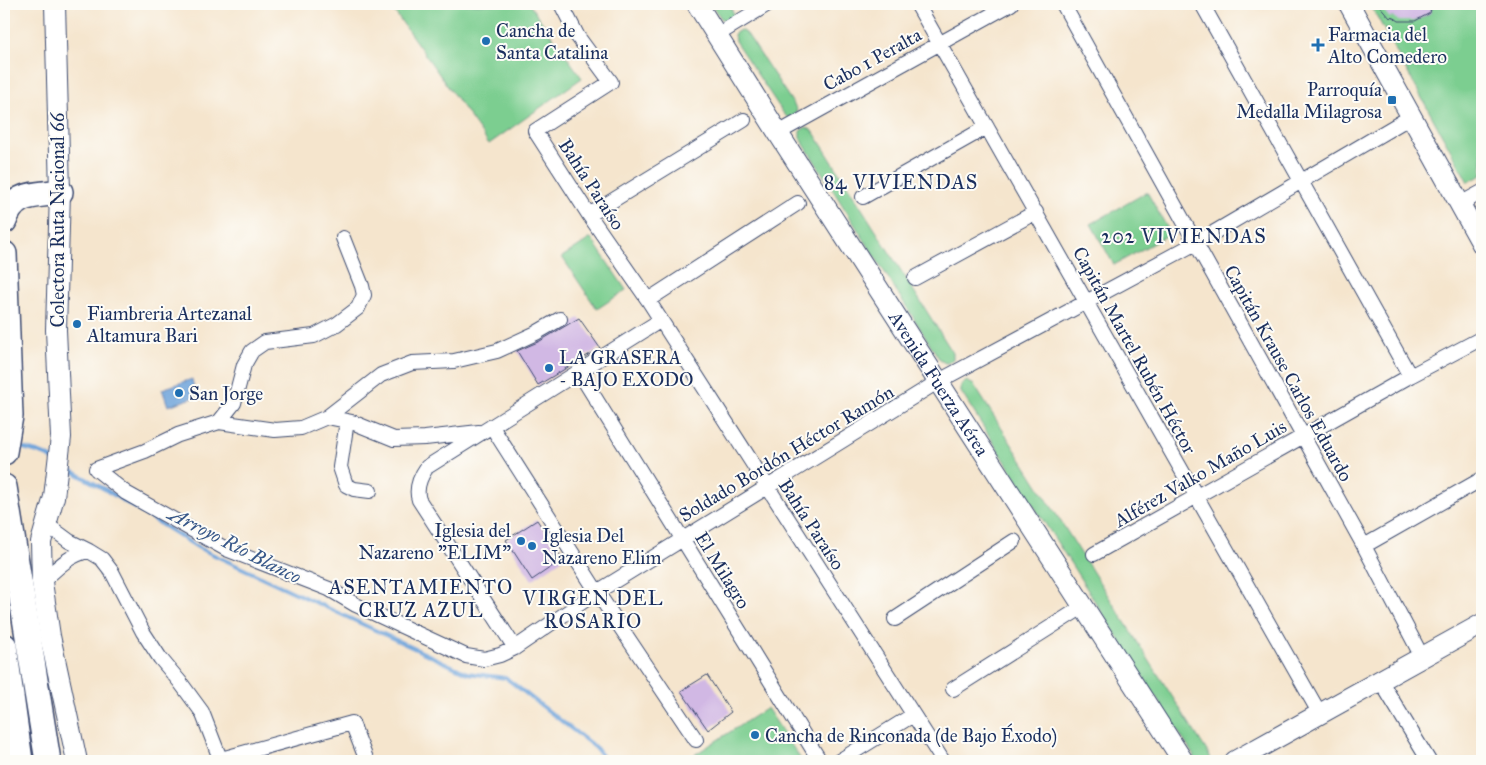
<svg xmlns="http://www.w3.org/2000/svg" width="1486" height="765" font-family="'IM FELL Great Primer',serif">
  <rect width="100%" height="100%" fill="#fdfcf7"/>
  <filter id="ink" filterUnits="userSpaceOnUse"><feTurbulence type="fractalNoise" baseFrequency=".02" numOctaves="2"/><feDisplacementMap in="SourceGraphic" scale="10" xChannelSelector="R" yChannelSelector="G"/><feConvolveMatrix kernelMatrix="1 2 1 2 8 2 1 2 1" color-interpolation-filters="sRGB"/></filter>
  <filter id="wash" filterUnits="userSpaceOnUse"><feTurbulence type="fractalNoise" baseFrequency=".0096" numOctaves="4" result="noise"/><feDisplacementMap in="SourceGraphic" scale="20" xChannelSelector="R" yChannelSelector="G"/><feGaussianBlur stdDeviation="1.12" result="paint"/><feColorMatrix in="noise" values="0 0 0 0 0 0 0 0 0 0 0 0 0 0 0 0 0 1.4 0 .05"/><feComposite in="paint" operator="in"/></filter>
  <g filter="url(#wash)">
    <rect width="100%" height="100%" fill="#f5e5cd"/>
    <path fill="#7bce90" stroke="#4b7e77" d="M 389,4 L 529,4 L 582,78 L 489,144 Z
      M 711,4 L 728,4 L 733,12 L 733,18 L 726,22 L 723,21 Z
      M 1370,4 L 1379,4 L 1390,17 L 1392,16 L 1415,21 L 1430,13 L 1432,4 L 1482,4 L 1482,175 L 1468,182 Z
      M 740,30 L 747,34 L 796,108 L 797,110 L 794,116 L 788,118 L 784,114 L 735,41 L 734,34 Z
      M 806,127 L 813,131 L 953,353 L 953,359 L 948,363 L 945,363 L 940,360 L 800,138 L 800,131 Z
      M 1147,192 L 1168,229 L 1166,236 L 1114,265 L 1091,224 Z
      M 591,238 L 626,290 L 597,309 L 562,257 Z
      M 967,381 L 974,385 L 1210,756 L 1211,761 L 1197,761 L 961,392 L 961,385 Z
      M 767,708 L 802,761 L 685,761 Z"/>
    <path fill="#6da3da" stroke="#44699c" d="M 192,379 L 196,397 L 168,406 L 162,389 Z"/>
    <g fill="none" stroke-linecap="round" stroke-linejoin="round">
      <path stroke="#6da3da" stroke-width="4" d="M 13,445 C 26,450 41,451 53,459
        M 65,467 L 106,490 L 199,548 L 467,673 L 506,678 L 596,748 L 606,761"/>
    </g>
    <g id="blocks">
      <path fill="#d1b8e4" d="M 1378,4 L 1432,4 L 1430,13 L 1415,21 L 1399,21 L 1392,16 L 1390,18 Z
        M 579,318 L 600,348 L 538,385 L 517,351 L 540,341 Z
        M 537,520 L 563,559 L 532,580 L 506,540 Z
        M 707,675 L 731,712 L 708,730 L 681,691 Z"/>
    </g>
  </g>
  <g filter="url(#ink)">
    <use href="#blocks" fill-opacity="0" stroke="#3c4a6f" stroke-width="1"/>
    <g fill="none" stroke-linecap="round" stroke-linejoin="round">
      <g stroke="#3c4a6f" stroke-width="16">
        <path id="street" d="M 561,4 L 578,37 L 611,82 L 535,131 L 589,215 L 648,300 L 943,761
          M 917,4 L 1320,714
          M 1063,4 L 1364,546 L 1422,657
          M 1202,4 L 1410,376
          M 717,35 L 768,4
          M 778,133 L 1011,4
          M 863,197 L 987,127
          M 1460,204 L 1482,192
          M 589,215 L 744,120
          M 915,278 L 1036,212
          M 648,300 L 798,203
          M 579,372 L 820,761
          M 327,417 L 352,422 L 394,439 L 425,438 L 479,432
          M 347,421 L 340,467 L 346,485 L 354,489 L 370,491
          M 219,422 L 234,403 L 244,365 L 252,351 L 265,342 L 314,336 L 337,324 L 358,308 L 364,295 L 362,286 L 343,238
          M 492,427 L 597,592 L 696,740
          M 96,469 L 126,493 L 226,549 L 329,589 L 356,605 L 466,656 L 484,659 L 500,655 L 515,648 L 597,592 L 939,381 L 1196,243 L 1412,116
          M 96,469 L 145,451 L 178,435 L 219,422 L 275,430 L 301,428 L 327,417 L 381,375 L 412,363 L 454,361 L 497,351 L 536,333 L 560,319
          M 46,524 L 69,541 L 89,551
          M 1364,546 L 1482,479
          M 1094,554 L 1410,376 L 1482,338
          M 42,582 C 57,568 69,555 89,551 L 102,559 L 112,572 L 143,632 L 160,658 L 180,682 L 202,712 L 221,761
          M 895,619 L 1014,541
          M 515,648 L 419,500 C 415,488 420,477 427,467 L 661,320
          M 1380,680 L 1429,761
          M 953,689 L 1084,606
          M 221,759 L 352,723 L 367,761
          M 839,761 L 913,715"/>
      </g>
      <g stroke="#3c4a6f" stroke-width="22">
        <g id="secondary">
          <path d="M 55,4 L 60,192 L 56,330 L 61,437 L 54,497 L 41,542 L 42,582 L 50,636 L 77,761"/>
          <path id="s1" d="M 697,4 L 778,133 L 1183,761"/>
          <path d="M 1349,4 L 1482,244"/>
          <path d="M 1235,761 L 1482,624"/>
        </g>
      </g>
      <g stroke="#3c4a6f" stroke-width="28">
        <path id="highway" d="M 4,221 C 14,192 33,196 60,192
          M 4,254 L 10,416 L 4,452
          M 4,487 L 48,761
          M 4,646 L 20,761"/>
      </g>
      <use href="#street" stroke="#fff" stroke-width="14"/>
      <use href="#secondary" stroke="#fff" stroke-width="20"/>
      <use href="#highway" stroke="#fff" stroke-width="25"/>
    </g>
  </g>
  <g fill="#1f6fb2" stroke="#fdfcf7" stroke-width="2">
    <circle cx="486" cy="41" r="5"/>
    <path d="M1315.5 37.5h5v5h5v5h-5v5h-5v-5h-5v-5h5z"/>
    <rect x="1387" y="95" width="10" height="10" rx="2.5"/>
    <circle cx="77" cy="324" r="5"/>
    <circle cx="549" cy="368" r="5"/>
    <circle cx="179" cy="393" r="5"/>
    <circle cx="521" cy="541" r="5"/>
    <circle cx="532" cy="546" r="5"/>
    <circle cx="755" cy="735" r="5"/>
  </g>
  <g text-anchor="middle" stroke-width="4" stroke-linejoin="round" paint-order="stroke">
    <g font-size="19" fill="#1b2f5e" stroke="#fdfcf7" text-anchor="start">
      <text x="496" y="37">Cancha de<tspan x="496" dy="22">Santa Catalina</tspan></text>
      <text x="1328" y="41">Farmacia del<tspan x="1328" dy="22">Alto Comedero</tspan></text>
      <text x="1382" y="96" text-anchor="end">Parroquía<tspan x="1382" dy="22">Medalla Milagrosa</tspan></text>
      <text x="87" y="320">Fiambreria Artezanal<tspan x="87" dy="22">Altamura Bari</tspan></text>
      <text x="559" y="364">LA GRASERA<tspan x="559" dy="22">- BAJO EXODO</tspan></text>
      <text x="189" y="400">San Jorge</text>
      <text x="511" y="537" text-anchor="end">Iglesia del<tspan x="511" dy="22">Nazareno "ELIM"</tspan></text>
      <text x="542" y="542">Iglesia Del<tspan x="542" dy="22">Nazareno Elim</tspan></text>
      <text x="765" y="742">Cancha de Rinconada (de Bajo Éxodo)</text>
    </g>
    <g font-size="19" fill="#1b2f5e" stroke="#fdfcf7">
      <text transform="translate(872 59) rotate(-29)" y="7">Cabo 1 Peralta</text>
      <text transform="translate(592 184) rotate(57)" y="7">Bahía Paraíso</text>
      <text transform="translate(57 220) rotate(-90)" y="7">Colectora Ruta Nacional 66</text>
      <text transform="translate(1135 350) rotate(61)" y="7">Capitán Martel Rubén Héctor</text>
      <text transform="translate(1289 373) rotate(61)" y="7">Capitán Krause Carlos Eduardo</text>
      <text dy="7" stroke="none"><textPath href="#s1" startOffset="450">Avenida Fuerza Aérea</textPath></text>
      <text transform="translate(786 453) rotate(-31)" y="7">Soldado Bordón Héctor Ramón</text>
      <text transform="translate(1200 473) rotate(-30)" y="7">Alférez Valko Maño Luis</text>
      <text transform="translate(812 524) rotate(57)" y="7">Bahía Paraíso</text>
      <text transform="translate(723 570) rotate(58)" y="7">El Milagro</text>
    </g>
    <g font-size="20" letter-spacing="1" fill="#1b2f5e" stroke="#fdfcf7">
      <text x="901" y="189">84 VIVIENDAS</text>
      <text x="1184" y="243">202 VIVIENDAS</text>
      <text x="421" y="594">ASENTAMIENTO<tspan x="421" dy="23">CRUZ AZUL</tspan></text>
      <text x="593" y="605">VIRGEN DEL<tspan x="593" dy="23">ROSARIO</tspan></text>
    </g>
    <g font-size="20" font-style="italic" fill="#385889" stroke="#fdfcf7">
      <text transform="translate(235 545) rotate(27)" y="7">Arroyo Río Blanco</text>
    </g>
  </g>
  <rect width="1486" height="765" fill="none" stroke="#fdfcf7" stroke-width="20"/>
</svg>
